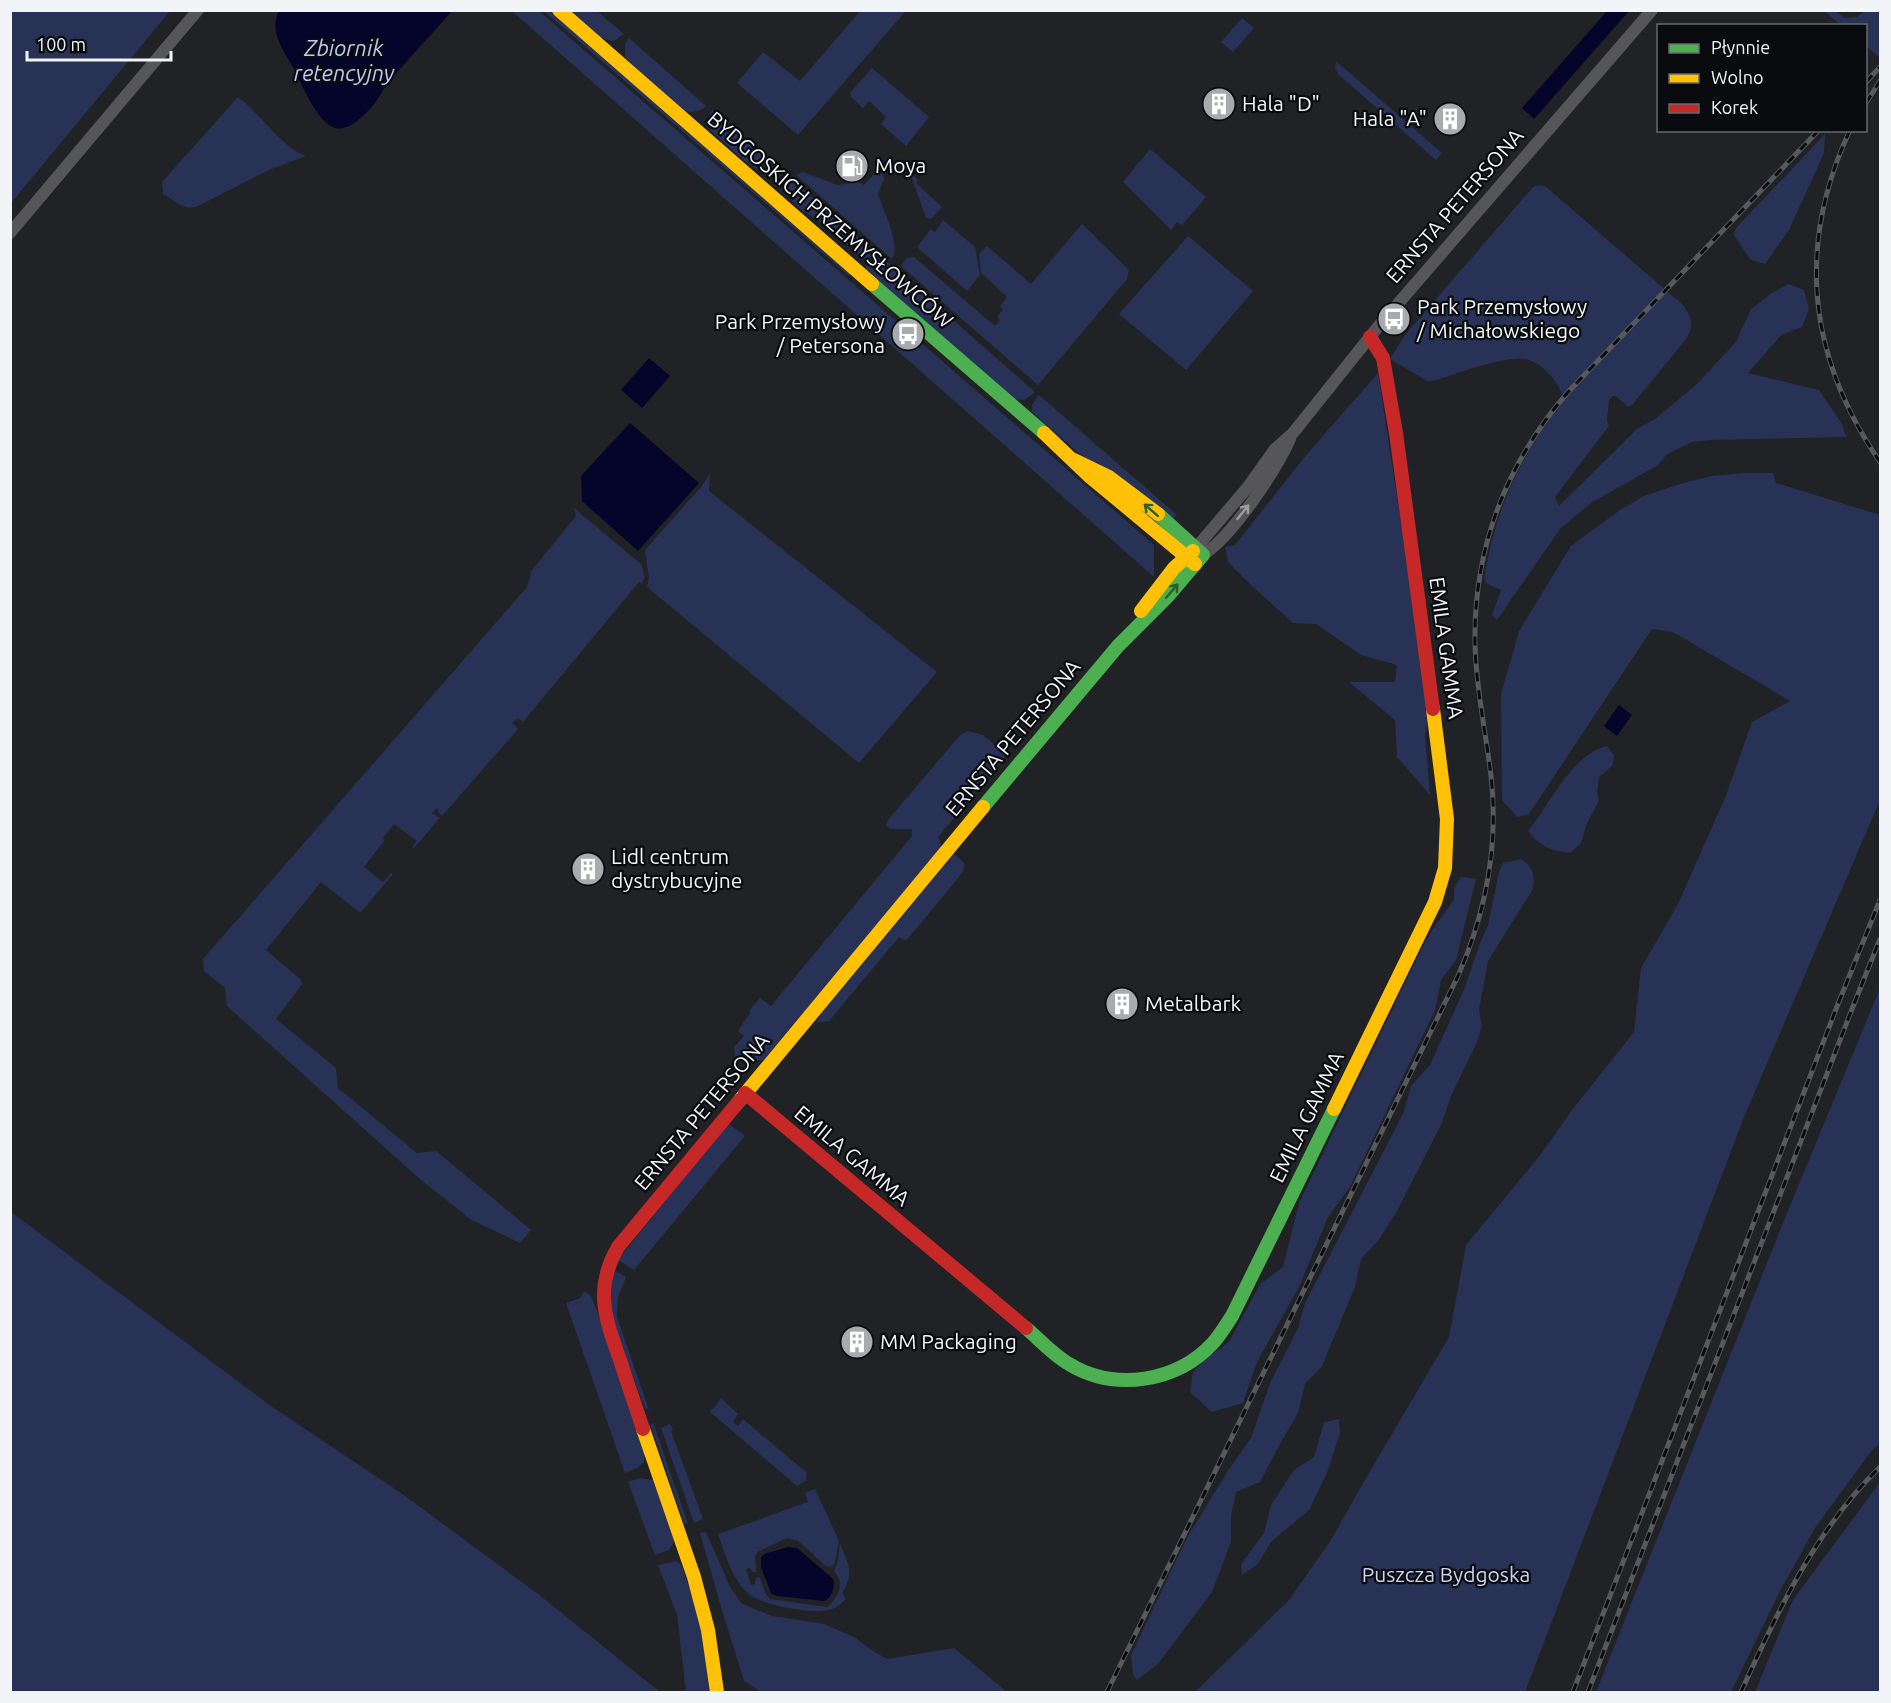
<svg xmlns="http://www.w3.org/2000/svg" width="1891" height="1703" font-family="Ubuntu,sans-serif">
  <rect width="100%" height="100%" fill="#212226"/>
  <path fill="#273256" d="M 11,10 L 170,11 L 11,203 L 10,11 Z
    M 861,10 L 906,11 L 798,135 L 737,83 L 763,52 L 800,81 Z
    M 512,11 L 539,11 L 1154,545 L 1154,577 Z
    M 544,11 L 550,11 L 852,273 L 851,275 L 848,275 Z
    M 567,11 L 597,11 L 624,34 L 614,41 C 595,39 581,23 567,11 Z
    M 1824,11 L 1835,11 L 1845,18 L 1857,17 L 1865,11 L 1880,11 L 1880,54 L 1878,57 L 1866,46 L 1866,26 L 1841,25 Z
    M 1242,18 L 1254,28 L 1233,52 L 1221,42 Z
    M 629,38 L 706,106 C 698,112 693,113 683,111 L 625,58 L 625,44 Z
    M 1336,61 L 1442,153 L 1436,160 L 1339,75 L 1335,68 Z
    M 872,68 L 929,117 L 906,146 L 881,124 L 886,117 L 869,101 L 863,108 L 851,97 L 850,93 Z
    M 238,97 C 261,114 281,147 306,156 L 269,170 L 198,206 C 183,212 176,200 163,194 L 162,182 Z
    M 712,110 L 783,172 C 779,175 775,177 770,175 C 750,170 727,144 711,131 C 708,123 708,118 712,110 Z
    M 1825,134 L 1824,153 L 1789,230 L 1765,264 L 1751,260 L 1733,234 L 1736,228 Z
    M 1150,149 L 1206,197 L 1182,225 L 1177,222 L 1171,230 L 1123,182 Z
    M 803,172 L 838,185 L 857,181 L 864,185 L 873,175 L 883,173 L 884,179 L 878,194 C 883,210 901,244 892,259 L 796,175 Z
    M 912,174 L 918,180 L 916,183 L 942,207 L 931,219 L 926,218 L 911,176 Z
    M 792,180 L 873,250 L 874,253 L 868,260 L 865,260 L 828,228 L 830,226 L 826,223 L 824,225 C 810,213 779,203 792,180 Z
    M 1539,185 L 1545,186 L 1683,305 C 1692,318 1694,324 1687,338 L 1632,405 L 1628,407 L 1616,396 L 1613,396 L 1609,400 L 1607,421 L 1609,426 L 1555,497 L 1559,506 L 1638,428 L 1655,419 L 1696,385 L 1736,342 L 1751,309 L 1772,293 L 1789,284 L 1804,290 L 1809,309 L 1802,327 L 1781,335 L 1748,373 L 1819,390 L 1842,424 L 1846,437 L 1710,440 L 1692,442 L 1667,454 L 1658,465 L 1591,503 L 1560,529 L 1497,620 L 1492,615 L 1501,590 L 1487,584 L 1484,579 C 1494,513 1521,452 1564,401 C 1561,384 1543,362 1525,359 C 1501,356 1454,375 1429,382 L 1390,359 L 1405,335 L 1533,187 Z
    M 943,220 L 975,247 L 980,275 L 967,291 L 917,247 L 931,229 L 935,232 Z
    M 1082,224 L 1129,270 L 1127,279 L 1038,385 L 901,266 L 907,258 L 914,257 L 995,326 L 1000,320 L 997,316 L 1003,310 L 1000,306 L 1007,297 L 981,273 L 979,254 L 987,246 L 1031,284 Z
    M 1188,236 L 1253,291 L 1186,370 L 1119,314 Z
    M 876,255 L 879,255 L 1035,392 L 1024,400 L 1014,399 L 864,269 Z
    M 1378,373 L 1430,711 L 1425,734 L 1430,795 L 1397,757 L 1395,720 L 1349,682 L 1395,682 L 1397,665 L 1361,655 L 1316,624 L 1293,623 L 1250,584 L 1228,562 L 1225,547 L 1235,545 L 1307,454 Z
    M 1039,395 L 1177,515 L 1171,522 L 1077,452 L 1032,412 L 1032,405 Z
    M 710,473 L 709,491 L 937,672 L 859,763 L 647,587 L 649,578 L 645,550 L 702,486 Z
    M 1743,473 L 1773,473 L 1776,483 L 1880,515 L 1880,800 L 1744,1117 L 1525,1692 L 1195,1692 L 1289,1600 L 1329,1543 L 1366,1478 L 1449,1337 L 1466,1245 L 1541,1154 L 1572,1110 L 1634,1032 L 1641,968 L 1678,904 L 1725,798 L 1752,722 L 1790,701 L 1673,632 L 1652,629 L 1529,814 L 1517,817 L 1502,800 L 1501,694 L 1519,631 L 1571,546 L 1620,510 L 1644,496 L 1683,483 L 1712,476 Z
    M 574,508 L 641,564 L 645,577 L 642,583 L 639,582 L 523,722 L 518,718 L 512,723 L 518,729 L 442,816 L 438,812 L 439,810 L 437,808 L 432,813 L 440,818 L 414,848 L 412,847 L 417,841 L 394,824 L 383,838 L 385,840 L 364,867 L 383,882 L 391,873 L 393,874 L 362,911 L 359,912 L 321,882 L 266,950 L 301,980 L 302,984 L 276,1019 L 336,1068 L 338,1088 L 417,1153 L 436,1151 L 531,1230 L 520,1243 L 470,1219 L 421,1180 L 227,1006 L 225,988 L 204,971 L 203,959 L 527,587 L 532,570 L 576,516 Z
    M 968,731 L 983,735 L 1003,752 L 1004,758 L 938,837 L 942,847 L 763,1060 L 735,1062 L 734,1047 L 744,1036 L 738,1031 L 750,1013 L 749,1011 L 760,998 L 771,1006 L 912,836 L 912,829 L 890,829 L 886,825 L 888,820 L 960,735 Z
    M 1607,746 L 1614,755 L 1613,765 L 1599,777 L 1597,793 L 1599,801 L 1587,823 L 1581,843 L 1570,853 C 1551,851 1539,846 1528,831 C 1550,804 1571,755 1607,746 Z
    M 952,852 L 964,863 L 963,872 L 906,941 L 899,937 L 829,1021 L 816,1023 L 826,1003 Z
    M 1521,859 C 1533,867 1535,874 1533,889 L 1488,961 L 1479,1010 L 1482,1026 L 1477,1042 L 1451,1096 L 1442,1123 L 1397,1211 L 1378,1241 L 1361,1259 L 1355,1287 L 1322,1366 L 1305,1384 L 1298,1413 L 1276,1451 L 1260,1482 L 1236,1492 L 1231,1516 L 1231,1542 L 1212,1592 L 1158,1664 L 1137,1680 L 1133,1675 L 1131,1655 L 1188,1536 L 1229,1469 L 1251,1438 L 1270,1383 L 1298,1328 L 1305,1303 L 1404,1112 L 1411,1086 L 1430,1065 L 1465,987 L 1480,943 L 1488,925 L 1499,872 L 1503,863 Z
    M 1461,877 L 1476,879 L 1456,960 L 1441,980 L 1435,1010 L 1350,1187 L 1328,1217 L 1299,1287 L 1257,1362 L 1243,1403 L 1212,1412 L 1190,1392 L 1193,1372 L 1207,1358 L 1229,1342 L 1260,1284 L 1283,1267 L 1299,1203 L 1419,954 L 1432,930 L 1454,900 L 1454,888 Z
    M 1880,988 L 1880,1444 L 1872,1450 L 1815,1528 L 1780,1591 L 1731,1692 L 1596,1692 L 1783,1223 Z
    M 728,1123 L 745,1136 L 634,1270 L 618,1260 Z
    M 11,1212 L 271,1406 L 401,1493 L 538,1594 L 660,1692 L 11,1692 Z
    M 613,1269 L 626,1277 L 618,1297 L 617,1317 L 649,1410 L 645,1408 L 619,1340 L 609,1299 Z
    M 584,1291 L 591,1296 L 594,1303 L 645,1446 L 644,1462 L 637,1468 L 625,1473 L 566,1303 L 580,1298 Z
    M 721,1398 L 738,1414 L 733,1422 L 738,1426 L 743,1419 L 807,1473 L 806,1480 L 797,1486 L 709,1411 L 713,1409 Z
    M 1339,1419 L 1340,1433 L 1327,1473 L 1309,1510 L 1271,1542 L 1258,1564 L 1242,1575 L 1241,1564 L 1264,1533 L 1271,1505 L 1294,1470 L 1314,1457 L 1324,1422 Z
    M 653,1422 L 688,1524 L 684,1523 L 651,1426 Z
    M 670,1424 L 673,1430 L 671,1431 L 703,1519 L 694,1523 L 661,1428 Z
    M 640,1478 L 653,1480 L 675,1540 L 669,1550 L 655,1555 L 628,1482 Z
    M 1880,1482 L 1880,1692 L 1755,1692 L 1793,1600 Z
    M 815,1489 L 839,1541 L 835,1563 L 831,1567 L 826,1566 L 798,1541 L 787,1538 L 757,1552 L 755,1557 L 756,1572 L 753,1572 L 750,1568 L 746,1569 L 751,1585 L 755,1584 L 756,1577 L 760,1578 L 765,1593 L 770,1599 L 827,1607 C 834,1602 843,1589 839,1579 C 838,1576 835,1573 834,1570 L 838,1561 L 840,1543 C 848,1564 855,1573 842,1593 L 846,1599 C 842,1602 839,1606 835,1608 C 818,1616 765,1606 750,1595 C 732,1580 725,1554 718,1534 L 808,1502 L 805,1493 Z
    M 706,1532 L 730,1587 L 742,1604 L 772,1616 L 824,1624 L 856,1638 L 870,1649 L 887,1659 L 954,1648 L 1007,1692 L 761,1692 L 744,1681 L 721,1607 L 700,1533 Z
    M 676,1561 L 681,1564 L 701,1621 L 711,1692 L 686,1692 L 677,1615 L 658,1565 Z"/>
  <path fill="#05042a" d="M 279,11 L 279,10 L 452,11 C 432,34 411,56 391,79 C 382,90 377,103 367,112 C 359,120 347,131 335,128 C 317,122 302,85 294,69 C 284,51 268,31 279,11 Z
    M 1607,11 L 1629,11 L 1534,119 L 1522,108 Z
    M 649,358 L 670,376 L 642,408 L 621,390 Z
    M 630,423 L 699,483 L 638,551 L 582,501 L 581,476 Z
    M 1619,705 L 1632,715 L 1617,736 L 1604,726 Z
    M 788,1547 L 797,1548 L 833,1579 C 836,1587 831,1598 824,1601 L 777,1596 L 771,1593 L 761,1567 L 761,1557 L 764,1554 Z"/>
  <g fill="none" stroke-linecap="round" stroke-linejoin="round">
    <path stroke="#565658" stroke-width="12" d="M 10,233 L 198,10
      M 1196,548 L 1247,488 L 1275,449 L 1293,433 L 1377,328 L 1652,10
      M 1203,555 C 1233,535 1275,472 1290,439"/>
    <path stroke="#4caf50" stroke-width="14" d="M 872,284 L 1044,433
      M 983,807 L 1118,646 L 1168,596 L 1203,555 L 1158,514
      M 1026,1328 C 1040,1340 1053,1355 1069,1364 C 1115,1392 1177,1382 1213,1343 C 1220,1335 1226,1325 1232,1316 L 1334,1109"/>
    <path stroke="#ffc107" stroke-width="14" d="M 559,10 L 872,284
      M 1044,433 L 1088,475 L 1195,564
      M 1074,460 L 1109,477 L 1158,514
      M 1141,611 L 1174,568 L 1193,551
      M 740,1100 L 983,807
      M 1334,1109 L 1435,902 L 1445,868 L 1447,819 L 1433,709
      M 643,1429 L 694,1577 L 708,1630 L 717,1692"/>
    <path stroke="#c62828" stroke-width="14" d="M 1370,337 L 1383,358 L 1396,433 L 1433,709
      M 745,1093 L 1026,1328
      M 643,1429 C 636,1407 628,1385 621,1363 C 606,1320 593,1290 618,1247 L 740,1100"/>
    <g stroke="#58595c" stroke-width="5">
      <path id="rail" d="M 1866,82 L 1880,67
        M 1866,103 L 1880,81
        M 1850,130 C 1796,246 1808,357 1880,462
        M 1107,1692 L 1458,976 C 1486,912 1499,846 1491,776 C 1486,733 1476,689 1475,645 C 1473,549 1506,463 1569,391 L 1819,130
        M 1573,1692 L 1838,1004 L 1880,900
        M 1588,1692 L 1852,1009 L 1880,939
        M 1741,1692 C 1777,1612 1816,1529 1880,1467"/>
    </g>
    <use href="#rail" stroke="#0a0b0e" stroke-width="3" stroke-dasharray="9" stroke-linecap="butt"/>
  </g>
  <defs><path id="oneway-shaft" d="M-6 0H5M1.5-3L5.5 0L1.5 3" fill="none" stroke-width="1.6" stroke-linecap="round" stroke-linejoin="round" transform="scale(1.5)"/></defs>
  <g stroke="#2b5d2f">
    <use href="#oneway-shaft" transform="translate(1151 510) rotate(-139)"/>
    <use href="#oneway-shaft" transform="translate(1172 591) rotate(-49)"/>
  </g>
  <use stroke="#9c9da0" href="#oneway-shaft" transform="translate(1243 512) rotate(-51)"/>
  <defs>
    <g id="building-disc" transform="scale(1.725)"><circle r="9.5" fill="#a9aaae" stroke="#0a0b0e"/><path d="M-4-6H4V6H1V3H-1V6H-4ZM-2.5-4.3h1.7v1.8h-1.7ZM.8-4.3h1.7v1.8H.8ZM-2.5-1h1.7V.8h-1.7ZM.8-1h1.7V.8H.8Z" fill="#fff"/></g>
    <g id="fuel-disc" transform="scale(1.725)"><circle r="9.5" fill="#a9aaae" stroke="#0a0b0e"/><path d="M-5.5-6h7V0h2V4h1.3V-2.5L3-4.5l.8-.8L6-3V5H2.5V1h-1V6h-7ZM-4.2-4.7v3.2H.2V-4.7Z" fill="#fff"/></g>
    <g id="bus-disc" transform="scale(1.725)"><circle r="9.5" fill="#a9aaae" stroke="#0a0b0e"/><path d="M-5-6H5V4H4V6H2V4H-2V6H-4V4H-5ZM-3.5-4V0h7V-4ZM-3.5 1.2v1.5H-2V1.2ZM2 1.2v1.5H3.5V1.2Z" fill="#fff"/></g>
  </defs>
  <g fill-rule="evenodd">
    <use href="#building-disc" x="1219" y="104"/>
    <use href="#building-disc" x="1450" y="119"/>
    <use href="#fuel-disc" x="852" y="166"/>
    <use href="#bus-disc" x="1394" y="319"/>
    <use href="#bus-disc" x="908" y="334"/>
    <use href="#building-disc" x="588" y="869"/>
    <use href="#building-disc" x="1122" y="1004"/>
    <use href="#building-disc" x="857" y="1342"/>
  </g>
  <g text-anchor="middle" stroke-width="4.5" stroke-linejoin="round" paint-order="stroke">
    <g font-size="21" fill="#f2f4f8" stroke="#0a0b0e" text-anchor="start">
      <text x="1242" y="111">Hala "D"</text>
      <text x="1427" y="126" text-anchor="end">Hala "A"</text>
      <text x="875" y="173">Moya</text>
      <text x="1417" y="314">Park Przemysłowy<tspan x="1417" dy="24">/ Michałowskiego</tspan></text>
      <text x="885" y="329" text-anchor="end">Park Przemysłowy<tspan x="885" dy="24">/ Petersona</tspan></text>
      <text x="611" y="864">Lidl centrum<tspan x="611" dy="24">dystrybucyjne</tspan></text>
      <text x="1145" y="1011">Metalbark</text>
      <text x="880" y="1349">MM Packaging</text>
    </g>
    <g font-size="21" fill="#f2f4f8" stroke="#0a0b0e">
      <text transform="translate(1455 206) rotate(-49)" y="7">ERNSTA PETERSONA</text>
      <text transform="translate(830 220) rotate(41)" y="7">BYDGOSKICH PRZEMYSŁOWCÓW</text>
      <text transform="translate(1446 648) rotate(82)" y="7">EMILA GAMMA</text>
      <text transform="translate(1013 738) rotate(-50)" y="7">ERNSTA PETERSONA</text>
      <text transform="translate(702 1112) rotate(-50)" y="7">ERNSTA PETERSONA</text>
      <text transform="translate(1307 1117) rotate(-64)" y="7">EMILA GAMMA</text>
      <text transform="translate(852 1156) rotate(40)" y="7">EMILA GAMMA</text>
    </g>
    <g font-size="21" fill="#c9d5f5" stroke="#0a0b0e">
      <text x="1446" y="1582">Puszcza Bydgoska</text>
    </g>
    <g font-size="22" font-style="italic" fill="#b8caf9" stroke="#0a0b0e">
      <text x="344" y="56">Zbiornik<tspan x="344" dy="25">retencyjny</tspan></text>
    </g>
  </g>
  <rect width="1891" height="1703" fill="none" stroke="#f2f4f8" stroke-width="24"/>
  <rect x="1657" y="24" width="210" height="108" fill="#0a0b0e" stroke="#67686c" stroke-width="1.5"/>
  <rect x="1669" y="44" width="30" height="9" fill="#4caf50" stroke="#67686c" stroke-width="1.5"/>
  <text x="1711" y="54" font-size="18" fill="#f2f4f8">Płynnie</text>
  <rect x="1669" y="74" width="30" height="9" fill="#ffc107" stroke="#67686c" stroke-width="1.5"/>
  <text x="1711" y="84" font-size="18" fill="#f2f4f8">Wolno</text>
  <rect x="1669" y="104" width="30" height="9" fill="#c62828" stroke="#67686c" stroke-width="1.5"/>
  <text x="1711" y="114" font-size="18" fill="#f2f4f8">Korek</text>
  <path d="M27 51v9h144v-9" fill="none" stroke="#f2f4f8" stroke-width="3"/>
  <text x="36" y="51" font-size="18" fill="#f2f4f8" stroke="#0a0b0e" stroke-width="4.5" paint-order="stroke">100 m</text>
</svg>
